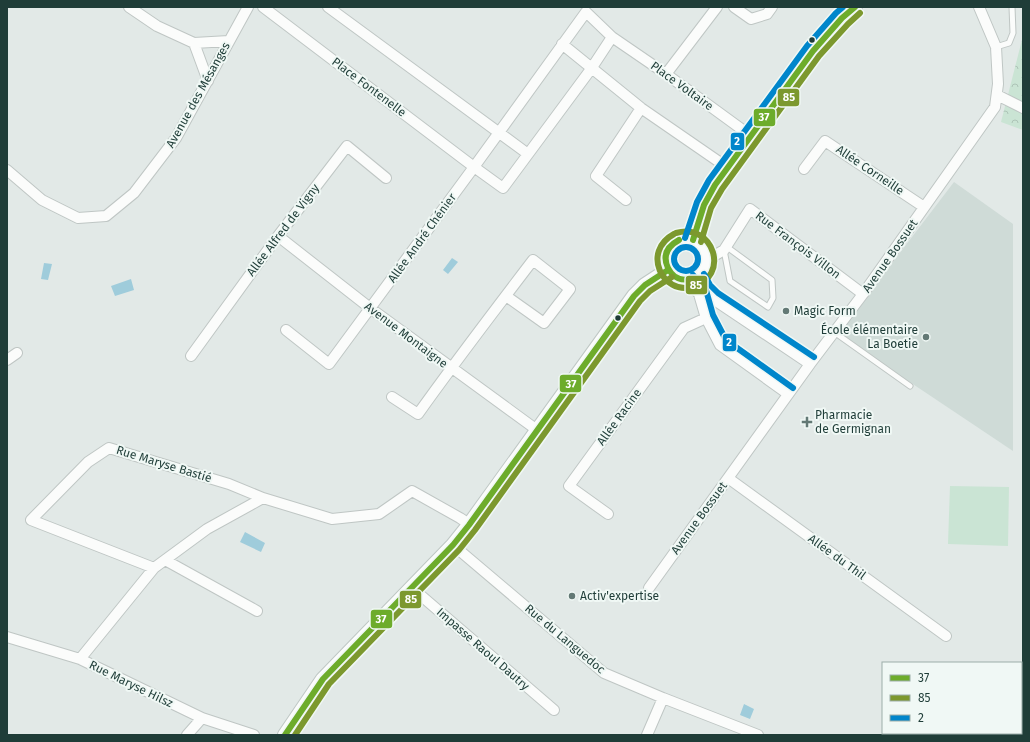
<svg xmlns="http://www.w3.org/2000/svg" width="1030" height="742" font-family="'Fira Sans',sans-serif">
  <defs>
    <pattern id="forest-crowns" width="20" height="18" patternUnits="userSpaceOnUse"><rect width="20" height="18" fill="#cae4d4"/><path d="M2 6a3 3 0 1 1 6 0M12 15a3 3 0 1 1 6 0" fill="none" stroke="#adc4b7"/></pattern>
  </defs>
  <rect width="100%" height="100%" fill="#e2e9e7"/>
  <path fill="#cfdbd7" d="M 954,182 L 1013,224 L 1013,451 L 838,334 Z"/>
  <path fill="url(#forest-crowns)" d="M 1023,36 L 1023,130 L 1001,122 Z"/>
  <path fill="#cae4d4" d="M 950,486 L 1009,487 L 1008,546 L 948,544 Z"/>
  <path fill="#9fccdb" d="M 452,258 L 458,262 L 448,274 L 443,270 Z
    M 44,263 L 52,264 L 48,280 L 41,279 Z
    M 131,279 L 134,290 L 115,296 L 111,286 Z
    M 245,532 L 265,543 L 261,552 L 240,542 Z
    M 744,704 L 754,709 L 750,719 L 740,715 Z"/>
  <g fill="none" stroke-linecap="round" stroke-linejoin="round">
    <g stroke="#bfc6c4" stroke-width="7">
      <path id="service" d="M 996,47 L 1009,43 L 1013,33 L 1012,7
        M 724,250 L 730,281 L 768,307 L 773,298 L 772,280 L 727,247
        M 834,332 L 910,386"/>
    </g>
    <g stroke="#bfc6c4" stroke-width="12">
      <path id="minor" d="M 129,7 L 157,26 L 194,43 L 229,41
        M 263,7 L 474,167 L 503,188 L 591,69 L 612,37 L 586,12 L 474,167 L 329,364 L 286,330
        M 328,7 L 528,154
        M 734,7 L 751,19 L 767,14 L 772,7
        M 612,37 L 666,74 L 751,136
        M 194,43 L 208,81
        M 562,44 L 641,108 L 728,168
        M 666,74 L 717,7
        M 997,95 L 1023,108
        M 804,169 L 825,141 L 924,207
        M 7,170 L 42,200 L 78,218 L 106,216 L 134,193 L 176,138 L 248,7
        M 626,200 L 596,176 L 641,108
        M 278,236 L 370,308 L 537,430
        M 707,260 L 724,250 L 750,209 L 863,294
        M 696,277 L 704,290 L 713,299 L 810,364
        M 687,280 L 699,294 L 706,318 L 720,345 L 788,394
        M 191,356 L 278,236 L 347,146 L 386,178
        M 7,360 L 17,353
        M 392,397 L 418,414 C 455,362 494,311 533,260 L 570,289 L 544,323 L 506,296
        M 728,478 L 946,636
        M 608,514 L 569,486 L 684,328 L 706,318
        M 453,545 L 604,673 L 663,698 L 758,735
        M 165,560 L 257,611
        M 154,568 L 31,520 L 88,462 L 109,448 L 229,484 L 263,498
        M 411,587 L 554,710
        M 649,588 L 810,364 L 863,294 L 995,107 L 998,84 L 996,47 L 979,7
        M 7,637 L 80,659 L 202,718 L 254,735
        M 80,659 L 154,568 L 207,529 L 263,498 L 332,519 L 379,514 L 412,491 L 460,518 L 469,524
        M 187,735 L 202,718
        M 647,735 L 663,698"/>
    </g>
    <g stroke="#bec7c4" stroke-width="16">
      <path id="secondary" d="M666 259a20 20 0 1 1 40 0a20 20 0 1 1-40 0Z
        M 693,240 L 704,205 L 715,185 L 813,51 L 842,18 L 855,7
        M 285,735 L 323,679 L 453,545 L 469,525 L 634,296 L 645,285 L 668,270"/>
    </g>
    <use href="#service" stroke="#fbfcfb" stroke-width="5"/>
    <use href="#minor" stroke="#fbfcfb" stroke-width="10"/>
    <use href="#secondary" stroke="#fbfcfb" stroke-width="14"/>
    <g stroke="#f0f8f5" stroke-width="9">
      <path id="bus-1" d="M 693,240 L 704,205 L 715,185 L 813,51 L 842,18 L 855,7
        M 668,268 C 673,278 682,282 693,278
        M 668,268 C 662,255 668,246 679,240
        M 285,735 L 323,679 L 453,545 L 469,525 L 634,296 L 645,285 L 668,270"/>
    </g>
    <g stroke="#f0f8f5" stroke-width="9">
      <path id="bus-2" d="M 674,234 C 641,252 663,295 692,287 C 731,277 714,222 676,233
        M 701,242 L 711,208 L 722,189 L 819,56 L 848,24 L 860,13
        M 295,735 L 329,684 L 459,550 L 475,530 L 640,301 L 650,291 L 672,277"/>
    </g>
    <g stroke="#f0f8f5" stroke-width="9">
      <path id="bus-3" d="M 685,238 L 697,202 L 709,180 L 807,46 L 836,13 L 843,7
        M674 259a12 12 0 1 1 24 0a12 12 0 1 1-24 0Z
        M 704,274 L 710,285 L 718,293 L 814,357
        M 693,275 L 706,290 L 713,315 L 726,340 L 793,388"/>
    </g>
    <use href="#bus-1" stroke="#6dac2b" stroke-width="6"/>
    <use href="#bus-2" stroke="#7c982e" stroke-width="6"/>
    <use href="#bus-3" stroke="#0086cb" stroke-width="6"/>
  </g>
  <g fill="#1f3d38" stroke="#f0f8f5" stroke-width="1.5">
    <circle cx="812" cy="40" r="3.5"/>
    <circle cx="618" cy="318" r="3.5"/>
  </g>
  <g fill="#637975" stroke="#f0f8f5" stroke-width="1.5">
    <circle cx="786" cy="311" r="4"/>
    <circle cx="926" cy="337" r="4"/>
    <path d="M805 416h4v4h4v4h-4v4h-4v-4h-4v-4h4z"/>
    <circle cx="572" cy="596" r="4"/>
  </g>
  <g text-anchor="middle" stroke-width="4" stroke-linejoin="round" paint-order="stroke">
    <g font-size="12" fill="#1f3d38" stroke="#f0f8f5">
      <text transform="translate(682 86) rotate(36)" y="4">Place Voltaire</text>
      <text transform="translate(369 87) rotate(37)" y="4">Place Fontenelle</text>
      <text transform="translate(198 95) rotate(-61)" y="4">Avenue des Mésanges</text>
      <text transform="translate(870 170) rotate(34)" y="4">Allée Corneille</text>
      <text transform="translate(283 230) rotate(-53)" y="4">Allée Alfred de Vigny</text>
      <text transform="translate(422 238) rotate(-54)" y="4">Allée André Chénier</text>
      <text transform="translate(798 245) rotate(37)" y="4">Rue François Villon</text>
      <text transform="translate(890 256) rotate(-55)" y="4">Avenue Bossuet</text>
      <text transform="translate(406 335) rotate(37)" y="4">Avenue Montaigne</text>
      <text transform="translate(619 417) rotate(-54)" y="4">Allée Racine</text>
      <text transform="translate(164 464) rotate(17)" y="4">Rue Maryse Bastié</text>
      <text transform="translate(699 518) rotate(-54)" y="4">Avenue Bossuet</text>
      <text transform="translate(837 557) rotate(36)" y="4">Allée du Thil</text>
      <text transform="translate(565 639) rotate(40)" y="4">Rue du Languedoc</text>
      <text transform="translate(483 649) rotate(41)" y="4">Impasse Raoul Dautry</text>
      <text transform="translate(131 684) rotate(26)" y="4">Rue Maryse Hilsz</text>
    </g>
    <g font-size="12" fill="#1f3d38" stroke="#f0f8f5" text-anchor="start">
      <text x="794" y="315">Magic Form</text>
      <text x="918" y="334" text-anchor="end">École élémentaire<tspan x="918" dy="14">La Boetie</tspan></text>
      <text x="815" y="419">Pharmacie<tspan x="815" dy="14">de Germignan</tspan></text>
      <text x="580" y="600">Activ'expertise</text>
    </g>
  </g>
  <g stroke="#f0f8f5" stroke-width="1.5">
    <rect x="777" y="88" width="23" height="19" rx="4" fill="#7c982e"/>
    <rect x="753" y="108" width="23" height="19" rx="4" fill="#6dac2b"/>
    <rect x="730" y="132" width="15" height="19" rx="4" fill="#0086cb"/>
    <rect x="685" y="275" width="23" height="20" rx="4" fill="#7c982e"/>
    <rect x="722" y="333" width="15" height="19" rx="4" fill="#0086cb"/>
    <rect x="559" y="374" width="23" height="19" rx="4" fill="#6dac2b"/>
    <rect x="399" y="590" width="23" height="19" rx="4" fill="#7c982e"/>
    <rect x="370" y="609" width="23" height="20" rx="4" fill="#6dac2b"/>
  </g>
  <g font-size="11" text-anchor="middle" font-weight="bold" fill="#fff">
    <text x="789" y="101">85</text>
    <text x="764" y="121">37</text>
    <text x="737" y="145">2</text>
    <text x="696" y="289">85</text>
    <text x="729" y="346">2</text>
    <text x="571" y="388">37</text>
    <text x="411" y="603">85</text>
    <text x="381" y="623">37</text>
  </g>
  <rect width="1030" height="742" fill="none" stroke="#1f3d38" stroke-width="16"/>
  <rect x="882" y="662" width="140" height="72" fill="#f0f8f5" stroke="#9cada9"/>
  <rect x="890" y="675" width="20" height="6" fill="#6dac2b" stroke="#9cada9"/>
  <text x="918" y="682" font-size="12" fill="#1f3d38">37</text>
  <rect x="890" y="695" width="20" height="6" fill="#7c982e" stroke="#9cada9"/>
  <text x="918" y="702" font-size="12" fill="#1f3d38">85</text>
  <rect x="890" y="715" width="20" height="6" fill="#0086cb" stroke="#9cada9"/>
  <text x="918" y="722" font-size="12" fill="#1f3d38">2</text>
</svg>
